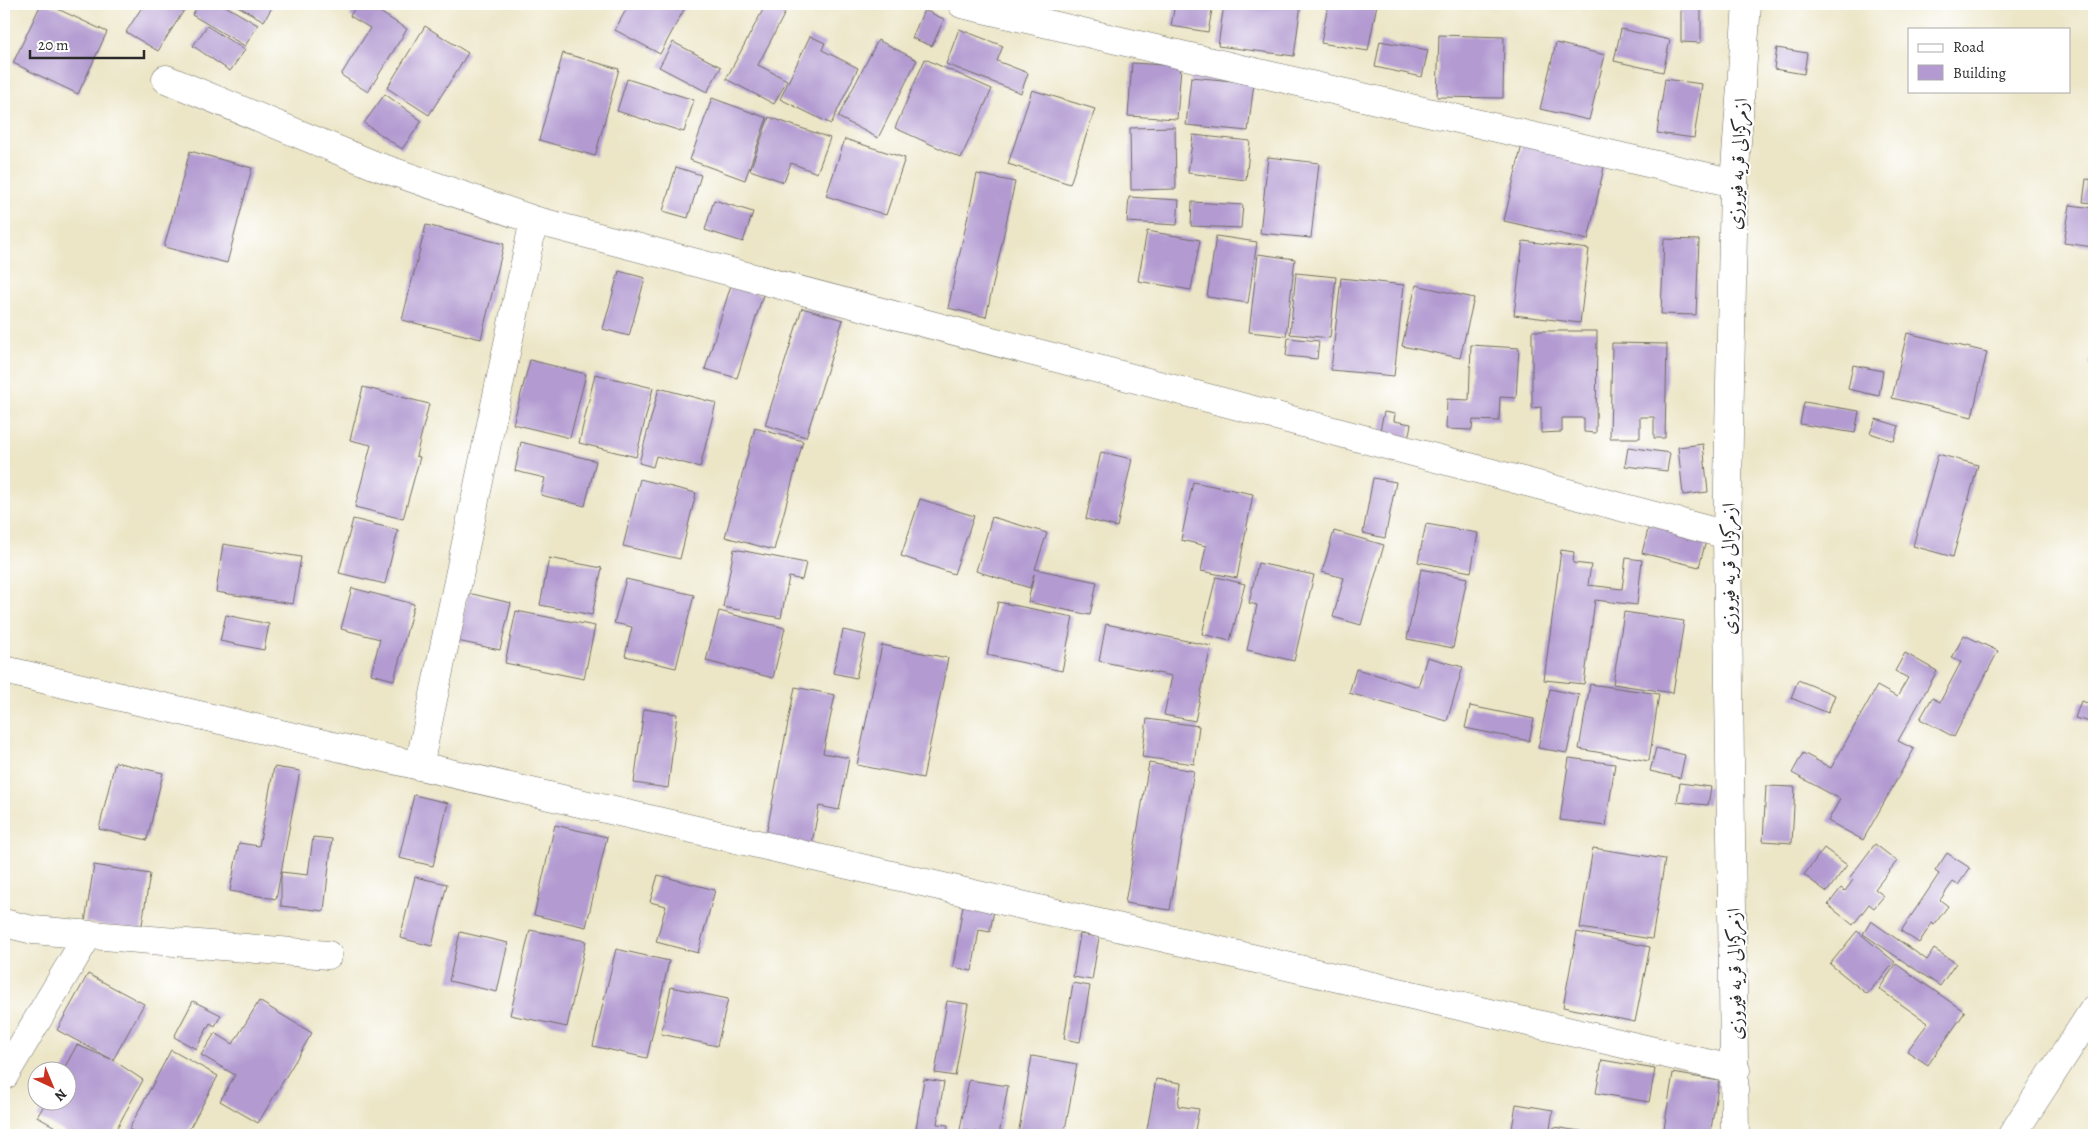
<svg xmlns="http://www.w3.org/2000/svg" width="2098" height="1139" font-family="Alegreya,Amiri,serif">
  <rect width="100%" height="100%" fill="#fff"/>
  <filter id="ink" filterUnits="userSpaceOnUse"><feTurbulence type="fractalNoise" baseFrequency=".02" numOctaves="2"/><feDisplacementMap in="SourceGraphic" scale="10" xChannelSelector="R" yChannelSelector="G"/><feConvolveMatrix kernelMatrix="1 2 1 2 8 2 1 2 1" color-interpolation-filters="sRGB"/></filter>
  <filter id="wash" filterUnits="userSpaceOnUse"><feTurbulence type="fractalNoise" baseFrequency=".0096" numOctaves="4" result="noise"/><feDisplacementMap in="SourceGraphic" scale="20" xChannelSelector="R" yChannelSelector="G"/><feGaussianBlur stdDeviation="1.12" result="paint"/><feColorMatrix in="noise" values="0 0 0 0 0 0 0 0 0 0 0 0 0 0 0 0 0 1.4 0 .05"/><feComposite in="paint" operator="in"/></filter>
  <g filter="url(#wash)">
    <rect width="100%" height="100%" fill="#ece6c7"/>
    <g id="blocks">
      <path fill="#b39bd1" d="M 41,4 L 47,4 L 107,32 L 78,94 L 13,63 Z
        M 144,4 L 188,4 L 158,51 L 126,32 Z
        M 199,4 L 222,4 L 258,25 L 245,46 L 192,15 Z
        M 234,4 L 274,4 L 264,21 Z
        M 357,4 L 367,4 L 407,29 L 368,92 L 341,75 L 370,28 L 350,16 Z
        M 629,4 L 687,4 L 660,54 L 615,30 Z
        M 766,4 L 785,13 L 758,65 L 787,80 L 774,104 L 726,79 Z
        M 1144,4 L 1162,4 L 1162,8 Z
        M 1175,4 L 1213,4 L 1208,32 L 1171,26 Z
        M 1224,4 L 1301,4 L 1294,56 L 1218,46 Z
        M 1328,4 L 1377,4 L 1368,51 L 1321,43 Z
        M 1681,4 L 1701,4 L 1701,43 L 1681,42 Z
        M 924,10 L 944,19 L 932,46 L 912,38 Z
        M 207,26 L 245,50 L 230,71 L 193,46 Z
        M 425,26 L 468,53 L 429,115 L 387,88 Z
        M 959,29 L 1003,46 L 997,61 L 1028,73 L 1021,93 L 946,64 Z
        M 1621,29 L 1670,40 L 1663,72 L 1614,61 Z
        M 1439,35 L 1504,37 L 1503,98 L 1437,97 Z
        M 810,36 L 825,43 L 822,50 L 858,68 L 831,124 L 780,99 Z
        M 878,40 L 917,60 L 878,138 L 838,117 Z
        M 1380,41 L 1428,50 L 1422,77 L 1375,67 Z
        M 673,42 L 721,67 L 707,92 L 659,67 Z
        M 1556,43 L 1605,55 L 1589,120 L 1540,109 Z
        M 1777,48 L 1807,53 L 1804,74 L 1774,69 Z
        M 563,53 L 619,69 L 595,156 L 539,140 Z
        M 925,59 L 992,89 L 961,158 L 895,128 Z
        M 1132,63 L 1181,66 L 1177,119 L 1128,116 Z
        M 1191,77 L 1254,83 L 1248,131 L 1186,125 Z
        M 627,79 L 694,100 L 684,132 L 617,111 Z
        M 1665,79 L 1702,84 L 1694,138 L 1657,133 Z
        M 1032,90 L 1095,109 L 1070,184 L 1008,164 Z
        M 385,94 L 422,121 L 402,149 L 364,123 Z
        M 712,98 L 767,118 L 745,180 L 690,160 Z
        M 769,117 L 830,138 L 817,173 L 791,163 L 784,182 L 750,170 Z
        M 1175,127 L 1176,189 L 1131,190 L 1130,128 Z
        M 1193,135 L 1250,141 L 1246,180 L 1188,173 Z
        M 845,139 L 905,158 L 886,215 L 826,196 Z
        M 1523,140 L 1606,158 L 1588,240 L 1504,221 Z
        M 190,151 L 252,168 L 227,263 L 164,247 Z
        M 1268,157 L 1319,163 L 1311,238 L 1260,233 Z
        M 676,167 L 701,175 L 688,218 L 663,211 Z
        M 977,174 L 1015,182 L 986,317 L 948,308 Z
        M 2086,179 L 2094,180 L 2094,203 L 2083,202 Z
        M 1129,197 L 1179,200 L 1177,225 L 1127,222 Z
        M 714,200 L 753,212 L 743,242 L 705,230 Z
        M 1192,202 L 1243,205 L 1241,228 L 1191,226 Z
        M 2070,205 L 2094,208 L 2093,247 L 2064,243 Z
        M 426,225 L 504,244 L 481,339 L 402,320 Z
        M 1147,231 L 1200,240 L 1191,290 L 1138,281 Z
        M 1216,236 L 1257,242 L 1248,303 L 1207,297 Z
        M 1664,239 L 1699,240 L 1696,315 L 1661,314 Z
        M 1523,241 L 1589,249 L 1580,323 L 1514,315 Z
        M 1258,254 L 1295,259 L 1286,336 L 1249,332 Z
        M 619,271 L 645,278 L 629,336 L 603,329 Z
        M 1296,273 L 1336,277 L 1330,338 L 1290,334 Z
        M 1341,278 L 1404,285 L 1394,376 L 1331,370 Z
        M 731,285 L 763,295 L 737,378 L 705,369 Z
        M 1416,285 L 1474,298 L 1460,358 L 1402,346 Z
        M 802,308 L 843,320 L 806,437 L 765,425 Z
        M 1532,331 L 1597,331 L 1596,433 L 1584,432 L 1584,418 L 1562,418 L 1562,432 L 1541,433 L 1541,407 L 1532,408 Z
        M 1907,333 L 1987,352 L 1972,417 L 1892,398 Z
        M 1288,338 L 1319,341 L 1317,359 L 1286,356 Z
        M 1612,343 L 1667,344 L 1665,438 L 1654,438 L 1654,417 L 1640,417 L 1640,438 L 1610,438 Z
        M 1471,345 L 1519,348 L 1516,398 L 1500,397 L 1499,421 L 1473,420 L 1472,430 L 1446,429 L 1447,399 L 1469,400 Z
        M 2094,348 L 2094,365 L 2089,364 Z
        M 530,360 L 586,374 L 570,438 L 513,424 Z
        M 1853,365 L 1883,371 L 1879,396 L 1848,389 Z
        M 595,374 L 653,388 L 636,457 L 579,443 Z
        M 363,387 L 429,404 L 416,456 L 420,457 L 403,519 L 355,507 L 371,445 L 350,440 Z
        M 659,388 L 716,403 L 700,467 L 656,456 L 653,467 L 639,463 Z
        M 1804,402 L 1859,411 L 1855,433 L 1800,424 Z
        M 1384,412 L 1395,414 L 1394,421 L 1411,424 L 1407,445 L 1378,439 Z
        M 1876,419 L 1899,426 L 1894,441 L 1870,433 Z
        M 755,428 L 803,441 L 774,550 L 725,537 Z
        M 521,442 L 596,461 L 585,506 L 541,495 L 545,478 L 515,471 Z
        M 1703,444 L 1708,492 L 1683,495 L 1678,447 Z
        M 1628,447 L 1670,453 L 1667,471 L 1625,466 Z
        M 1101,452 L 1132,459 L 1117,527 L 1086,519 Z
        M 1938,454 L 1978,465 L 1953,557 L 1913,546 Z
        M 1373,478 L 1396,482 L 1385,538 L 1363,533 Z
        M 640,479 L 696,493 L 680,559 L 623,546 Z
        M 1193,482 L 1253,494 L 1237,578 L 1201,571 L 1206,546 L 1181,540 Z
        M 920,499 L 974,516 L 954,574 L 901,556 Z
        M 992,517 L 1047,533 L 1035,569 L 1097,582 L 1090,615 L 1028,602 L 1034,574 L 1030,588 L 976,571 Z
        M 353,519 L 398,530 L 385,584 L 339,573 Z
        M 1650,522 L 1707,537 L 1699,567 L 1642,553 Z
        M 1426,524 L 1478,533 L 1471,572 L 1418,562 Z
        M 1334,531 L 1384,545 L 1361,625 L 1333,617 L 1344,578 L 1322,572 Z
        M 223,544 L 301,557 L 293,604 L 216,592 Z
        M 734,549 L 806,563 L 802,580 L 789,577 L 781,618 L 723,607 Z
        M 1561,550 L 1574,552 L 1573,563 L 1591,565 L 1588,585 L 1622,589 L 1626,558 L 1642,560 L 1637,605 L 1595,600 L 1584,684 L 1544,680 Z
        M 549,558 L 602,568 L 592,615 L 540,605 Z
        M 1258,563 L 1314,575 L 1294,661 L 1247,650 L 1257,605 L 1249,603 Z
        M 1421,569 L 1467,578 L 1453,648 L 1407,639 Z
        M 1216,577 L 1245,584 L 1230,641 L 1202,634 Z
        M 626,579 L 694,595 L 676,668 L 625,656 L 632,627 L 614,623 Z
        M 352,588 L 414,604 L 394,680 L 371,674 L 380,639 L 341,629 Z
        M 468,593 L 511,603 L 500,650 L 457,641 Z
        M 998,602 L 1073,617 L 1062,671 L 987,655 Z
        M 516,611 L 595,626 L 584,679 L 505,663 Z
        M 719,611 L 785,628 L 773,678 L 706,661 Z
        M 1624,612 L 1684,621 L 1673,693 L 1613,684 Z
        M 226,615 L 269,624 L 264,650 L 220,641 Z
        M 1106,624 L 1211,646 L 1195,721 L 1164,715 L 1172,676 L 1099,661 Z
        M 843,630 L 866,635 L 856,678 L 833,673 Z
        M 1964,635 L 1998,651 L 1954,737 L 1920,719 L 1932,698 L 1940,702 L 1961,662 L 1952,658 Z
        M 882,645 L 948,658 L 923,778 L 857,765 Z
        M 1905,653 L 1937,671 L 1898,741 L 1914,749 L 1863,840 L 1828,821 L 1840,799 L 1792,773 L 1803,753 L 1831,768 L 1877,686 L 1897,697 L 1908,678 L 1895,671 Z
        M 1427,657 L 1463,667 L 1447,721 L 1349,693 L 1356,669 L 1418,687 Z
        M 1798,680 L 1835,695 L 1828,713 L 1791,698 Z
        M 1590,684 L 1659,694 L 1649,761 L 1579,749 Z
        M 795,687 L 835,695 L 823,753 L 849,758 L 839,810 L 819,806 L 811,849 L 765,840 Z
        M 1550,689 L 1579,695 L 1567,753 L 1538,748 Z
        M 2081,701 L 2094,705 L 2094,723 L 2075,718 Z
        M 1470,706 L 1534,719 L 1529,741 L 1465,728 Z
        M 644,709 L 677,714 L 668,788 L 634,783 Z
        M 1147,719 L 1199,726 L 1194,764 L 1142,757 Z
        M 1656,748 L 1685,755 L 1680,778 L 1650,771 Z
        M 1569,758 L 1615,764 L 1606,826 L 1560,820 Z
        M 115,762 L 163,773 L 147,840 L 99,829 Z
        M 1149,763 L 1194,771 L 1170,910 L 1125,903 Z
        M 274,767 L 300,771 L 276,899 L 230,891 L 239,843 L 259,846 Z
        M 1680,783 L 1711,787 L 1708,805 L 1677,802 Z
        M 1766,786 L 1795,787 L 1792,843 L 1763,841 Z
        M 414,795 L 448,803 L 433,866 L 399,858 Z
        M 555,825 L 607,837 L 586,927 L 534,915 Z
        M 313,837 L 332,839 L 324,911 L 281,906 L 281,872 L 308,875 Z
        M 1875,844 L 1897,861 L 1875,889 L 1884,896 L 1874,908 L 1869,904 L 1853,925 L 1828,905 L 1841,888 L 1845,891 L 1853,880 L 1850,877 Z
        M 1593,848 L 1665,859 L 1652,939 L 1580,928 Z
        M 1824,848 L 1847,865 L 1827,892 L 1804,875 Z
        M 1947,853 L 1970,868 L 1958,885 L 1953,882 L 1940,900 L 1948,906 L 1934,925 L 1932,923 L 1919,943 L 1901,931 L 1939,874 L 1935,871 Z
        M 94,865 L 150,874 L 141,931 L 85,922 Z
        M 658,875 L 715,890 L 698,953 L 656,942 L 666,906 L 650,902 Z
        M 415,877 L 447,884 L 432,946 L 400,938 Z
        M 963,905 L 994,910 L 990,932 L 979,930 L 972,971 L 953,967 Z
        M 1871,921 L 1927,960 L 1934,949 L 1956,963 L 1940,986 L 1863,934 Z
        M 530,930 L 586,941 L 567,1027 L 510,1015 Z
        M 1857,931 L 1895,962 L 1867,994 L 1830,964 Z
        M 460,932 L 508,943 L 497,992 L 449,981 Z
        M 1577,932 L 1650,947 L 1635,1022 L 1563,1007 Z
        M 1080,934 L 1099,937 L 1092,980 L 1073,977 Z
        M 616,949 L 669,961 L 647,1058 L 593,1046 Z
        M 1896,964 L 1965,1012 L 1928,1065 L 1907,1051 L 1928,1023 L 1879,989 Z
        M 88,974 L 144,1004 L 113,1060 L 143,1080 L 113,1135 L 70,1135 L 37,1117 L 46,1102 L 68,1102 L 68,1072 L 62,1072 L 77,1045 L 111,1059 L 57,1030 Z
        M 1073,983 L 1090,986 L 1080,1042 L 1064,1039 Z
        M 671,987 L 728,999 L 717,1046 L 661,1034 Z
        M 193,1001 L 221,1015 L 215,1026 L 210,1023 L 196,1049 L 174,1037 Z
        M 259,1001 L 312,1033 L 258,1123 L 220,1101 L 235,1075 L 201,1055 L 215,1033 L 233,1044 Z
        M 947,1001 L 968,1004 L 955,1076 L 935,1073 Z
        M 171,1050 L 218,1076 L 186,1135 L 140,1135 L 129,1129 Z
        M 1032,1056 L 1077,1064 L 1064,1135 L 1018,1135 Z
        M 1602,1060 L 1655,1069 L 1649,1102 L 1596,1093 Z
        M 1673,1073 L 1719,1081 L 1710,1135 L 1663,1135 Z
        M 924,1079 L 944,1082 L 937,1124 L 948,1125 L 947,1135 L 915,1135 Z
        M 1156,1079 L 1181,1083 L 1178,1106 L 1199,1109 L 1194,1135 L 1146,1135 Z
        M 969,1080 L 1008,1086 L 999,1135 L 960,1130 Z
        M 1516,1104 L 1553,1110 L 1549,1135 L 1511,1135 Z
        M 1554,1127 L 1586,1132 L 1585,1135 L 1552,1135 Z"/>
    </g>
  </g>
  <g filter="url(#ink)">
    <use href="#blocks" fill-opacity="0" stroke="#6f6c62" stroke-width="1"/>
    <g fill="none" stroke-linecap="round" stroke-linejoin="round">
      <g stroke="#6f6c62" stroke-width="29">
        <path id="street" d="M 962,4 L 1734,183
          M 166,79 L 374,165 L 534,220 L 1727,535
          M 4,670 L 1736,1070
          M 419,766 L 534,220
          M 4,923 L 33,930 L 328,955
          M 4,1076 L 88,935"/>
      </g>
      <g stroke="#6f6c62" stroke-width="29">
        <path id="secondary" d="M 1735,1135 L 1727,535 L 1734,183 L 1747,4
          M 2012,1135 L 2094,1009"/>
      </g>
      <use href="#street" stroke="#fff" stroke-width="28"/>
      <use href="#secondary" stroke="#fff" stroke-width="28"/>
    </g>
  </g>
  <g text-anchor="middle" stroke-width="4" stroke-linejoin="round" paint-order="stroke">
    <g font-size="19" fill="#2b2b2b" stroke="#fff">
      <text transform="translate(1737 164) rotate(-87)" y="7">ازمرکزالی قریه فیروزی</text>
      <text transform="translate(1728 569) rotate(-90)" y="7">ازمرکزالی قریه فیروزی</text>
      <text transform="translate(1734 974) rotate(-91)" y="7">ازمرکزالی قریه فیروزی</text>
    </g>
  </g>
  <rect width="2098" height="1139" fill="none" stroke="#fff" stroke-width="20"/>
  <rect x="1908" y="28" width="162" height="65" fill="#ffffff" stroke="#aaaaaa"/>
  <rect x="1918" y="44" width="25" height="8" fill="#ffffff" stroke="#aaaaaa"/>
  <text x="1953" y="52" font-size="15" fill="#2b2b2b">Road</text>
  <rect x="1918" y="65" width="25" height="15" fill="#b39bd1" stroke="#aaaaaa"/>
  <text x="1953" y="78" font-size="15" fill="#2b2b2b">Building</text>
  <g transform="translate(52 1086) rotate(136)"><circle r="24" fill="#ffffff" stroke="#aaaaaa"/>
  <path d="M0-4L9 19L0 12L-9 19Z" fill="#c8321e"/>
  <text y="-8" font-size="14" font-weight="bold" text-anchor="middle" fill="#2b2b2b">N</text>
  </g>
  <path d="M30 50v8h114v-8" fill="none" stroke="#2b2b2b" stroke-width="2.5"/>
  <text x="38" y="50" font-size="15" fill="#2b2b2b" stroke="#ffffff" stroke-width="4" paint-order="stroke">20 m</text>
</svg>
